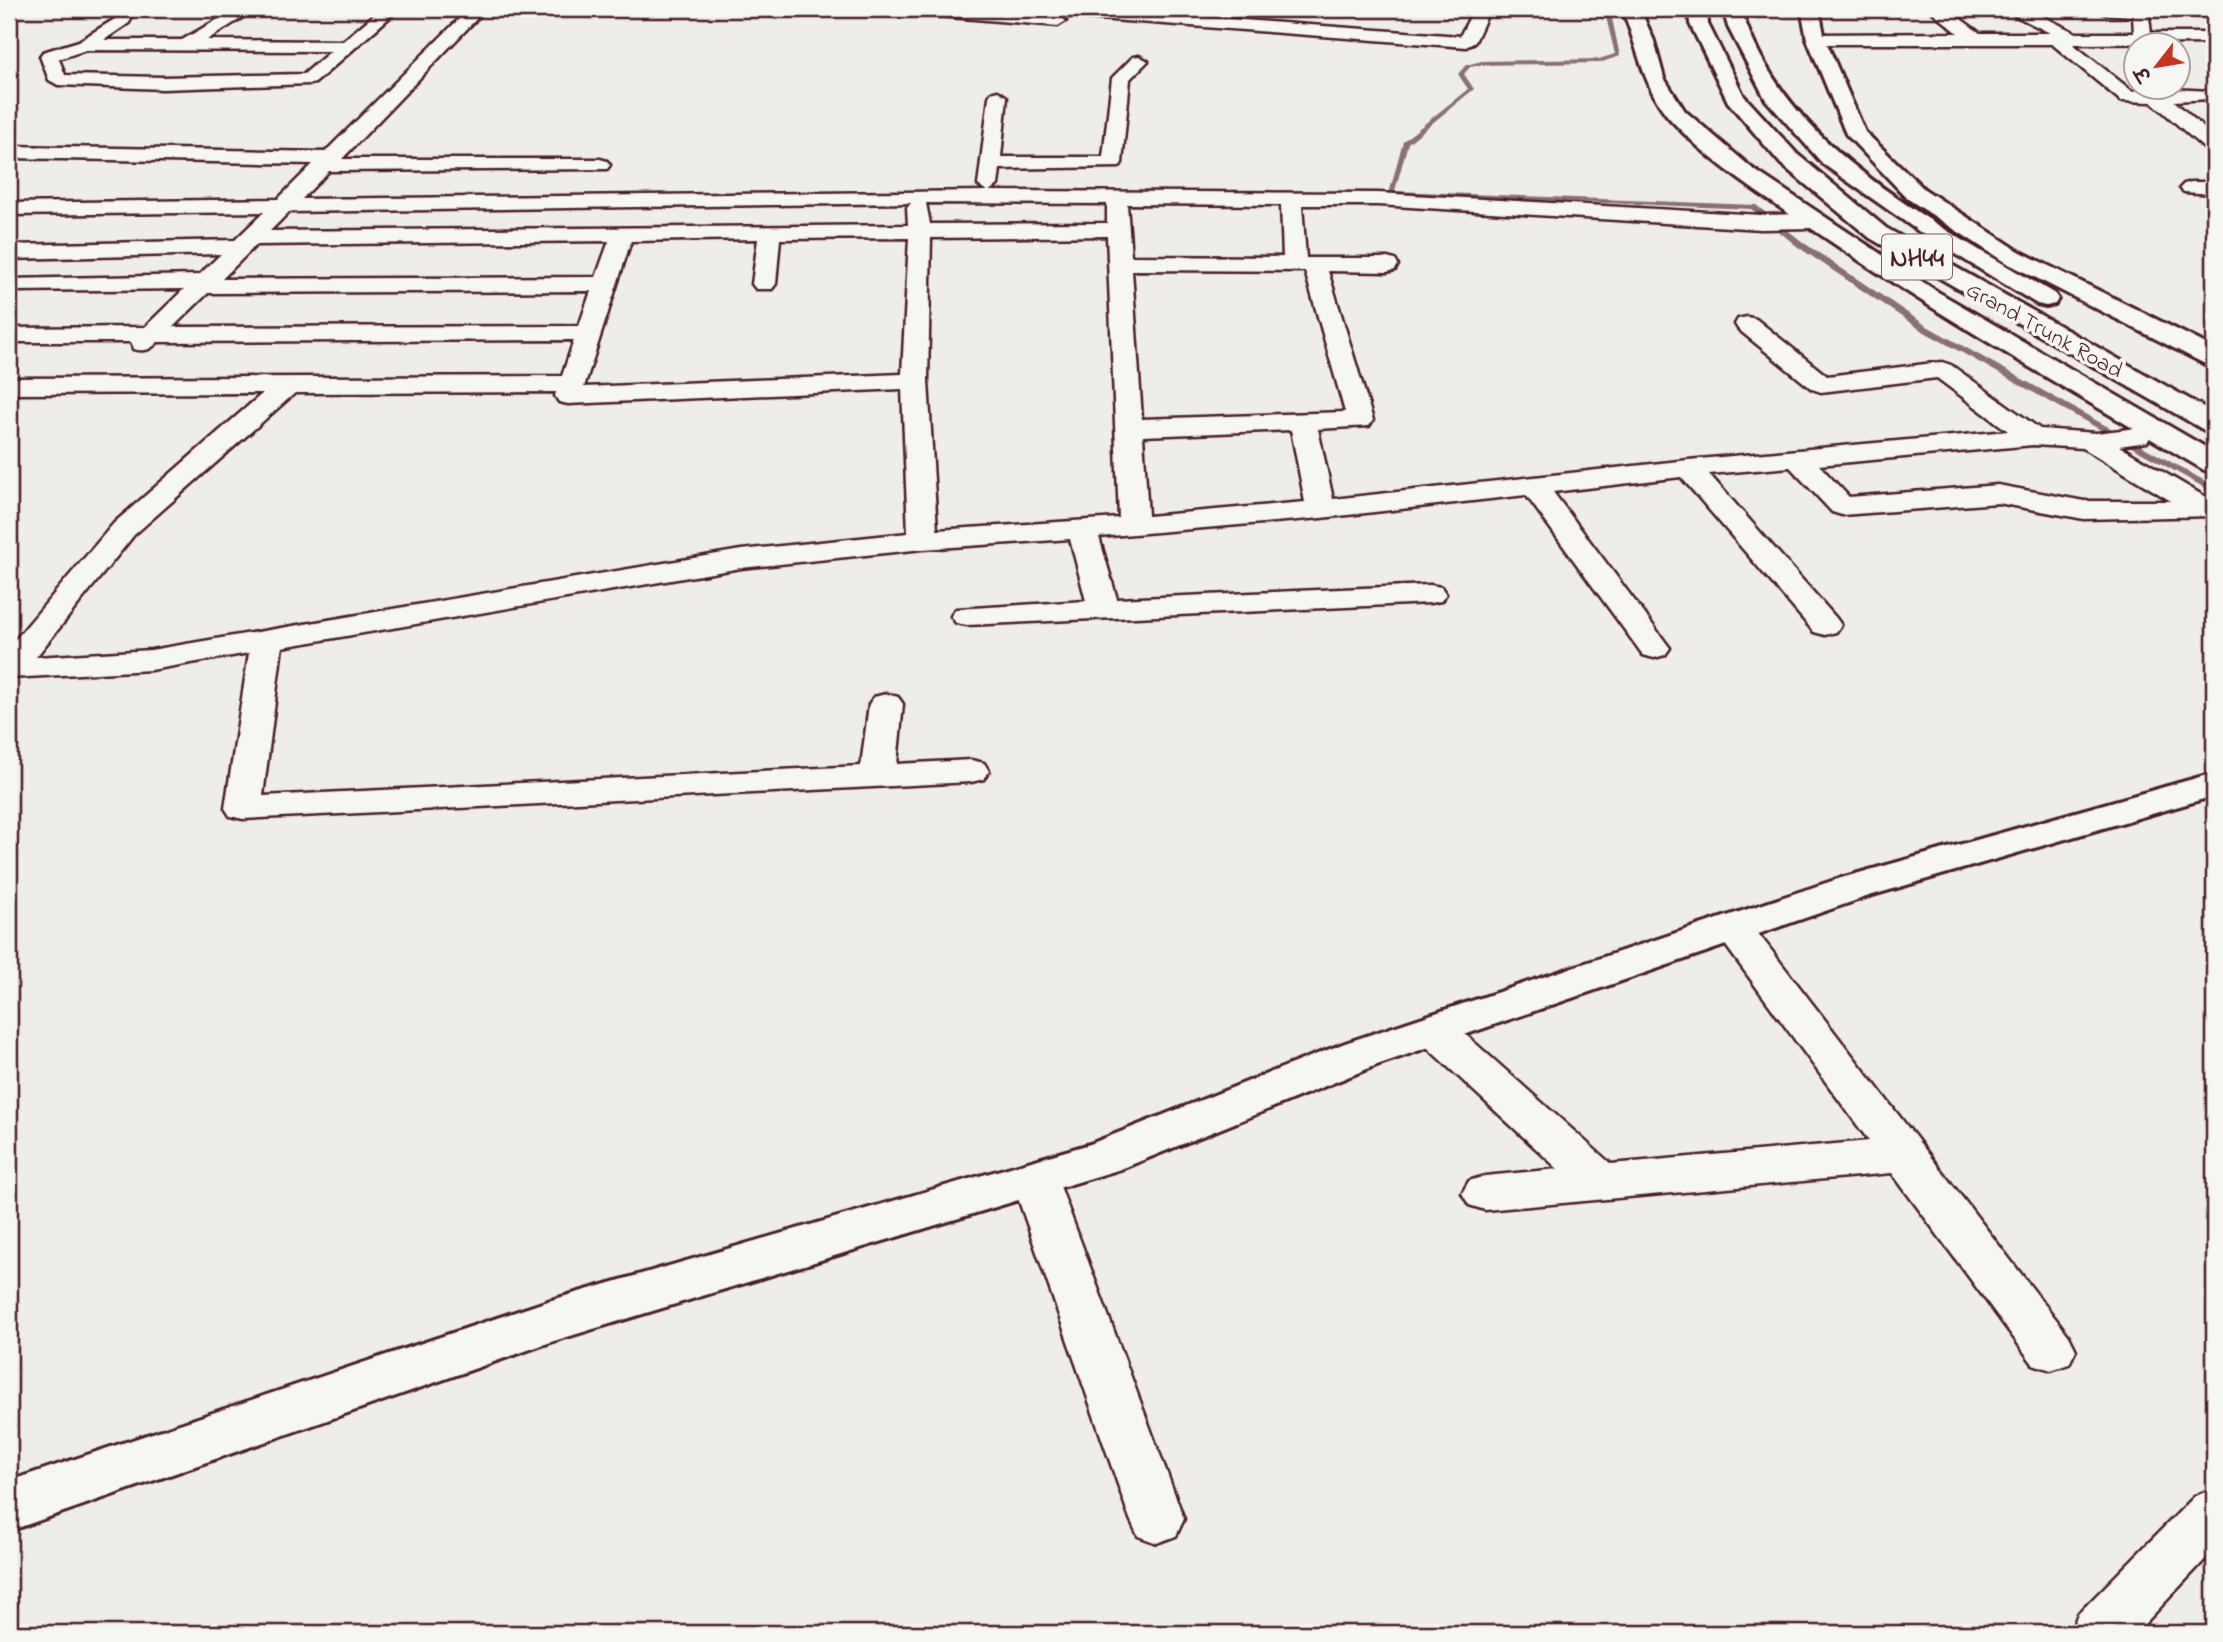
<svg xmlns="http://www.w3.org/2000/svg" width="2223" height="1642" font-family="'Indie Flower','Playpen Sans Deva',sans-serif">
  <rect width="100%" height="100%" fill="#efedea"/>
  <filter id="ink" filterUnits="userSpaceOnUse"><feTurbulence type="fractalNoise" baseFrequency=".0143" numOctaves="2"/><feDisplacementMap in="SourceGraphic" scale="14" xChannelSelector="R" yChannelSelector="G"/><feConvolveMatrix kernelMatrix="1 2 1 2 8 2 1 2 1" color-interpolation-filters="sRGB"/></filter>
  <g filter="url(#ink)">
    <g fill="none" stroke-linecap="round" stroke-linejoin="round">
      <path fill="#8a6f74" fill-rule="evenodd" d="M 1604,9 L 1610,9 L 1620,56 L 1599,63 L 1482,65 L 1470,67 L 1464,74 L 1474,89 L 1408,143 L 1395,191 L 1756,205 L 1804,243 L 1927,326 L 2214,486 L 2214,493 L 1921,330 L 1798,247 L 1751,209 L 1389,194 L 1403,141 L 1468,89 L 1458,74 L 1466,65 L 1482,61 L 1599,59 L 1615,54 Z"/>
      <g stroke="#4a1f2b" stroke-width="5">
        <path id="street" d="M 236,9 L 256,9 L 207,40 L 343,41 L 381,9 L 399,9 L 315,83 L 309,84 L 163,89 L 58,85 L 49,80 L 40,56 L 43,52 L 79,41 L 123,14 L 129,15 L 131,19 L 129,23 L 104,40 L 182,40 ZM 86,50 L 331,51 L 304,74 L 163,77 L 65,75 L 59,59 Z
          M 469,9 L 486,9 L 342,159 L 600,159 L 607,161 L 610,165 L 607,169 L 329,171 L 302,199 L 987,191 L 978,185 L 989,97 L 991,93 L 998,91 L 1007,97 L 1001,157 L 1103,157 L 1112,78 L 1133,57 L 1139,56 L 1148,61 L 1130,79 L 1122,163 L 1119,167 L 1000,169 L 998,185 L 989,191 L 1378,193 L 1761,215 L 1813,214 L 1821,216 L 1824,221 L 1821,226 L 1813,228 L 1761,229 L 1378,205 L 1302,205 L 1306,258 L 1387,258 L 1395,260 L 1398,265 L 1395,270 L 1387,272 L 1328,271 L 1373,420 L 1369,426 L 1318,429 L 1333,499 L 1688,460 L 2008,431 L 1937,378 L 1821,392 L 1812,389 L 1738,329 L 1735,324 L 1738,319 L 1747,317 L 1756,319 L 1827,376 L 1942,362 L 1951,365 L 2040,429 L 2096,433 L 2137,428 L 2147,430 L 2151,436 L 2147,442 L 2119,446 L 2214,502 L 2214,516 L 2084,519 L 1998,503 L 1842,515 L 1832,512 L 1790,467 L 1709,474 L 1836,618 L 1841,625 L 1836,632 L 1825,635 L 1814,632 L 1681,477 L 1553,492 L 1670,648 L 1665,655 L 1654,658 L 1643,655 L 1526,495 L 1321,518 L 1099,537 L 1117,599 L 1430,585 L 1441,587 L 1446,594 L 1441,601 L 1430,603 L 967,625 L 956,623 L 951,616 L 956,609 L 1086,601 L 1070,539 L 923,549 L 741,568 L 282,647 L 263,796 L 861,766 L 869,704 L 874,697 L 886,694 L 898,697 L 903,704 L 897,764 L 971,760 L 984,763 L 989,771 L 984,779 L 971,782 L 243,819 L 230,816 L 225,808 L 249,653 L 151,670 L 9,678 L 9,647 L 114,523 L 263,393 L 9,394 L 9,378 L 562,376 L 574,340 L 158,342 C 150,350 145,352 133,349 L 131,342 L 9,342 L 9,328 L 145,327 L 184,289 L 17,291 L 9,289 L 9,279 L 199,275 L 221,254 L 9,259 L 9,245 L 235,240 L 264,212 L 9,215 L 9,203 L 278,199 L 313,164 L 9,158 L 9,146 L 325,152 ZM 911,203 L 907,208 L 908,225 L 270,231 L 289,212 ZM 926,203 L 1107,204 L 1107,223 L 930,224 ZM 1127,204 L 1281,205 L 1283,257 L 1131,256 ZM 1107,236 L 1119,518 L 937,530 L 928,381 L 931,238 ZM 909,238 L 902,374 L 584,387 L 631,241 L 758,239 L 752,284 L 756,289 L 772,289 L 776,284 L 780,239 ZM 609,241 L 596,277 L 222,279 L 256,245 ZM 1132,270 L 1305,271 L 1345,412 L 1142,419 ZM 591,291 L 579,326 L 173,327 L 208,293 ZM 902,389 L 908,533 L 741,550 L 151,650 L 36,657 L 134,535 L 295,393 L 556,392 L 555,396 L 559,402 L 568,404 ZM 1291,430 L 1305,502 L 1148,516 L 1143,436 ZM 2033,445 L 2083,448 L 2171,501 L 2084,501 L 1998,485 L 1849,497 L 1819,465 Z
          M 905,9 L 970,9 L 1030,14 L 1023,9 L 1094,9 L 1460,36 L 1474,9 L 1490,9 L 1475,42 L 1466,47 L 1059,16 L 1066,21 L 1058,26 L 913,14 Z
          M 1929,9 L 1947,9 L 1980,33 L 2050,33 L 2010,13 L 2008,9 L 2028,9 L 2076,33 L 2134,33 L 2133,16 L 2104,14 L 2096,9 L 2148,9 L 2151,33 L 2214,33 L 2214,43 L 2073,44 L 2132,91 L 2154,88 L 2210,91 L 2212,95 L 2210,99 L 2174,101 L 2214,137 L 2214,153 L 2207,151 L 2152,102 L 2121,101 L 2052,44 L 1816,44 L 1807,39 L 1816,34 L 1958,33 Z
          M 2191,182 L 2214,182 L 2214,194 L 2184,192 L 2180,188 L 2184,184 Z
          M 1733,915 L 1747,919 L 2069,1336 L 2076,1350 L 2069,1364 L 2051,1370 L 2033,1364 L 1892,1173 L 1485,1210 L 1469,1205 L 1462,1193 L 1469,1181 L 1485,1176 L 1558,1169 L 1418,1039 L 1412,1029 L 1418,1019 L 1433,1015 L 1448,1019 L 1611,1164 L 1869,1141 L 1713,928 L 1719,919 Z
          M 1034,1161 L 1050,1166 L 1057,1178 L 1184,1519 L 1176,1536 L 1157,1543 L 1138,1536 L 1130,1519 L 1011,1178 L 1018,1166 Z
          M 2214,1489 L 2214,1550 L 2136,1633 L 2070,1633 L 2078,1614 L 2195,1496 Z"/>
      </g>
      <g stroke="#4a1f2b" stroke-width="6">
        <path id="secondary" d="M 1622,9 L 1640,9 L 1654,41 L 1664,78 L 1685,111 L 1753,169 L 1938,292 L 2214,452 L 2214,473 L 2204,470 C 2077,395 1949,322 1827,239 C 1774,203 1715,168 1671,120 C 1643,89 1638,46 1622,9 Z
          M 2214,773 L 2214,796 L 1869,896 L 1377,1065 L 1121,1169 L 554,1341 L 9,1531 L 9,1481 L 548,1301 L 1090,1144 L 1345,1043 L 1841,878 Z"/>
      </g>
      <g stroke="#4a1f2b" stroke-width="6">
        <path id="primary" d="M 1801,9 L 1819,9 L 1825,39 L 1865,132 L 1924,189 L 2019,251 L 2214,348 L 2214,366 L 2205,364 L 2003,261 L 1908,199 L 1846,134 L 1807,39 Z"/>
      </g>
      <g stroke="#4a1f2b" stroke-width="6">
        <path id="highway" d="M 1689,9 L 1707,9 L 1708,24 L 1744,96 L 1797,154 L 1886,228 L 2214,413 L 2214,432 L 2204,430 L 1870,238 L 1781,164 L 1728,102 L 1690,24 Z
          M 1723,9 L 1741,9 C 1784,150 1936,223 2055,294 L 2058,299 L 2055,304 L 2046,306 L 2037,304 L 1924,235 L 1823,164 L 1766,100 L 1728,27 Z"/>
      </g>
      <use href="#street" fill="#f6f6f2" fill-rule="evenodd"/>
      <use href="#secondary" fill="#f6f6f2" fill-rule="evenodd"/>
      <use href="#primary" fill="#f6f6f2" fill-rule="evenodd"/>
      <use href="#highway" fill="#f6f6f2" fill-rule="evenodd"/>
    </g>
  </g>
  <g text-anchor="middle" stroke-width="7" stroke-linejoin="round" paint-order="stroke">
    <g font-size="23" fill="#4a1f2b" stroke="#f6f6f2">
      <text transform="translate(2045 329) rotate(29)" y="8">Grand Trunk Road</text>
    </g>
    <rect fill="#f6f6f2" stroke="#7e6067" stroke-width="2" x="1882" y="234.5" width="70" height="45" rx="5"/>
    <g font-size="26" font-weight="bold" fill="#4a1f2b">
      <text x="1917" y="266">NH44</text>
    </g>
  </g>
  <rect width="2223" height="1642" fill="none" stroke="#f6f6f2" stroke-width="35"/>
  <rect x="18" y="18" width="2188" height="1607" fill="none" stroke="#4a1f2b" stroke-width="2.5" filter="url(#ink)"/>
  <g transform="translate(2157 66) rotate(239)"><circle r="33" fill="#f6f6f2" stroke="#b1a0a2" stroke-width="2"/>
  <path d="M0-5L12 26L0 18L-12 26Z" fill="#c8321e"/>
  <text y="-10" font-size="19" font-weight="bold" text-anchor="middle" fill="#4a1f2b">उ</text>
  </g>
</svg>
